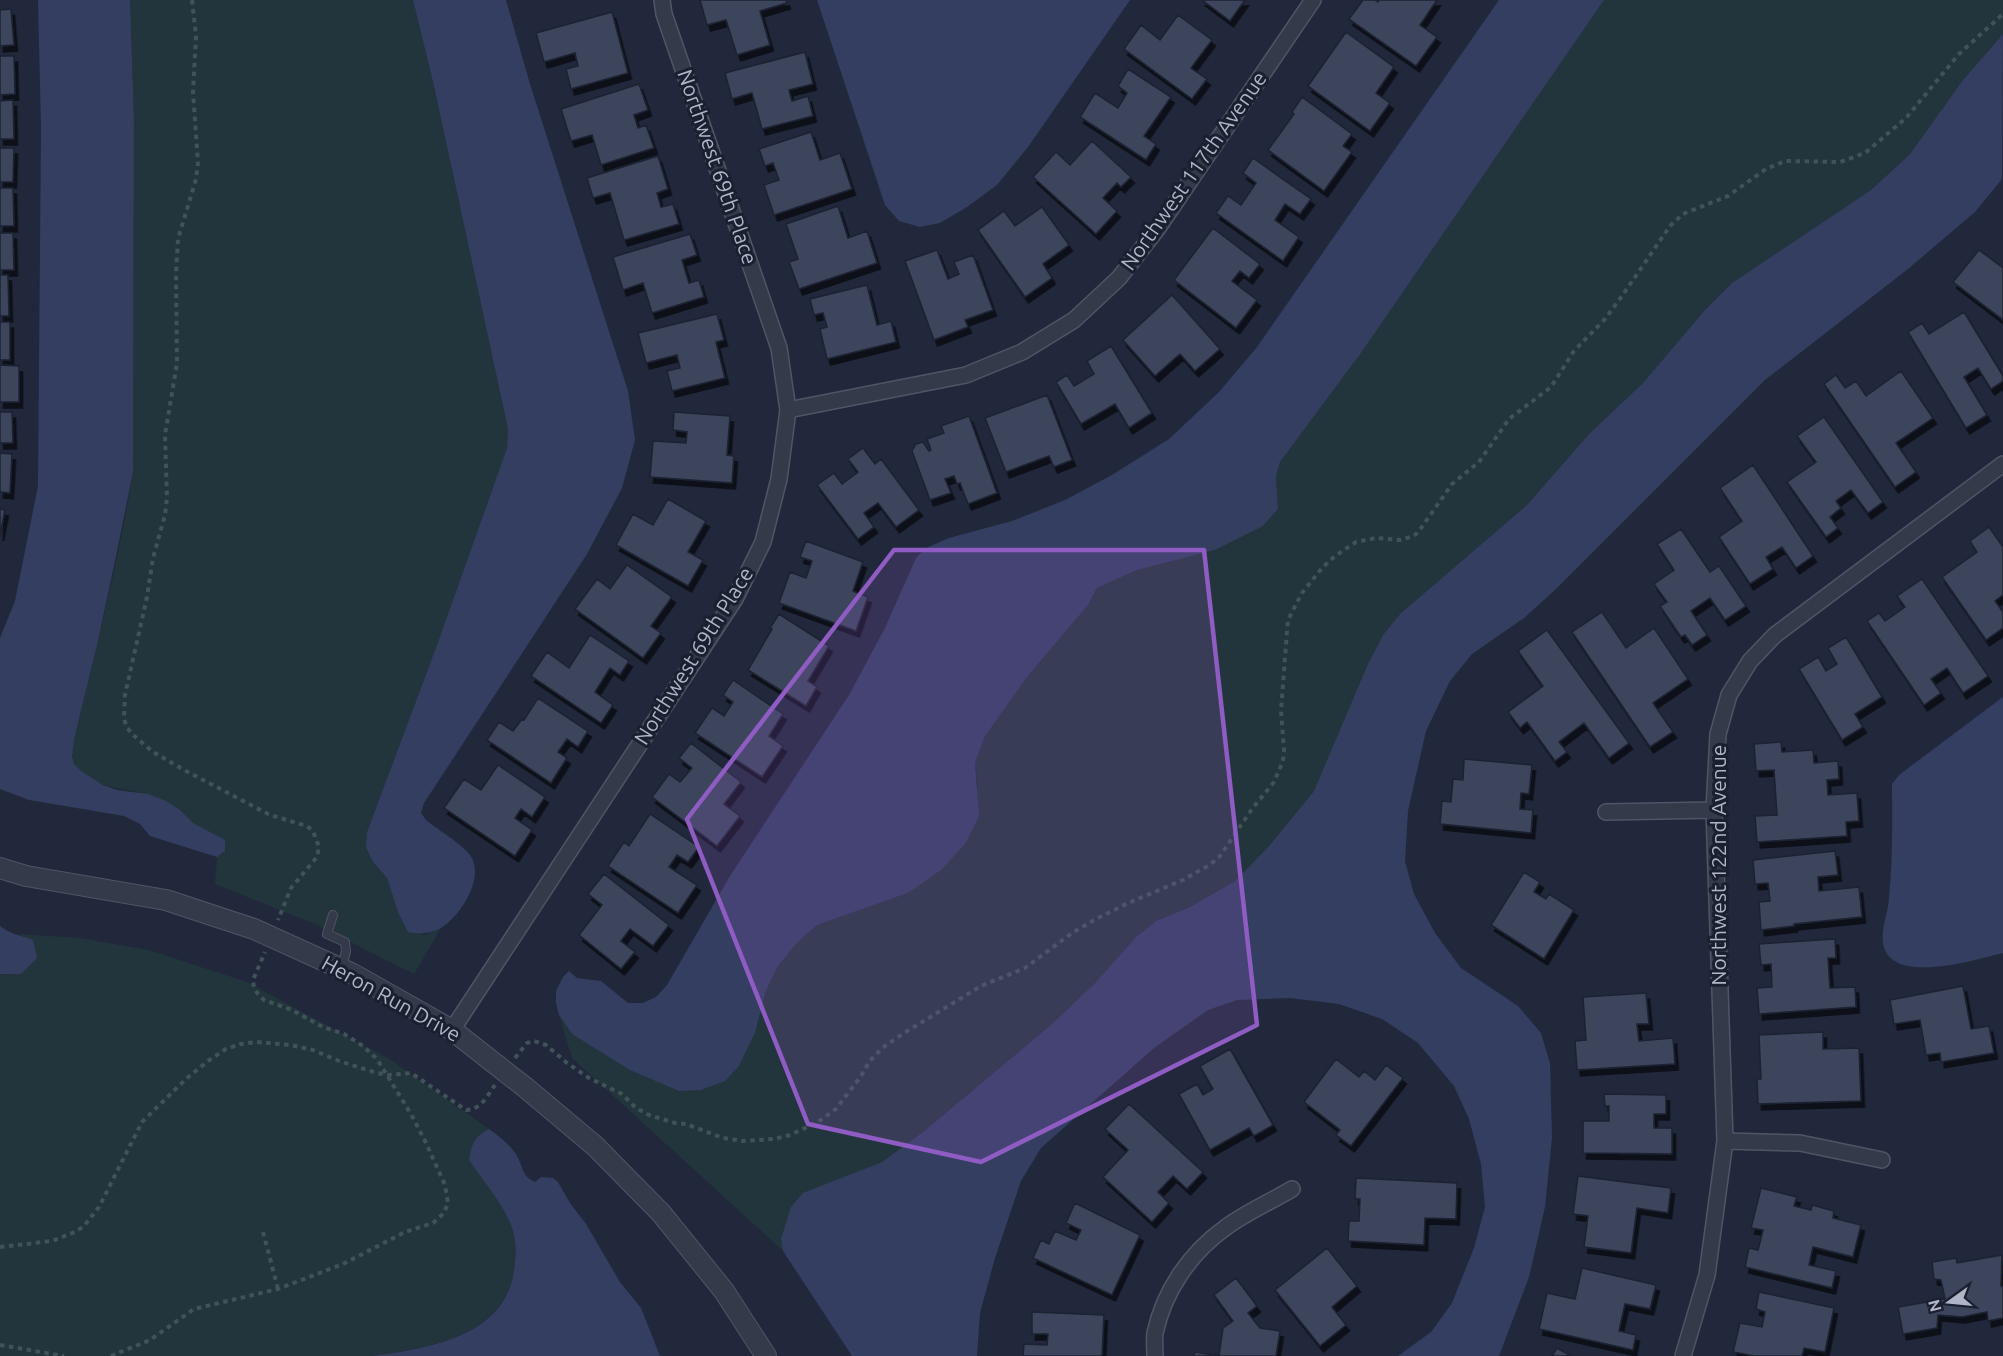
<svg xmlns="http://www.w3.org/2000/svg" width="2003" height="1356" font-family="Ubuntu,sans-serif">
  <defs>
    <filter id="shadow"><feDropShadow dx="3.5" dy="6" stdDeviation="0" flood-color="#0009"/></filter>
  </defs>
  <rect width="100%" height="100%" fill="#21283b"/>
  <path fill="#23353c" d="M 130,0 L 413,0 L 434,86 L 508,429 L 507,448 L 437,645 L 367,832 L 373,862 L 387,878 L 398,912 L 424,935 L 441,928 L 414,974 L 315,924 L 215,884 L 217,857 L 225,851 L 225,840 C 214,834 202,830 192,823 C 187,819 184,813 179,810 C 170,804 156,797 146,794 C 122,787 93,789 76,766 C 66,753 77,728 80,713 C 100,634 120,553 133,472 L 134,120 Z
    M 1604,0 L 2003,0 L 2003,34 L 1963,80 L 1910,154 L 1871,190 L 1732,283 L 1704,311 L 1643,383 L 1589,434 L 1527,505 L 1400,614 L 1383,635 L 1314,791 L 1269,846 L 1235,881 L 1190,907 L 1156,921 L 1136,937 L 1095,983 L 1052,1024 L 923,1132 L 882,1162 L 803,1194 L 781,1239 L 783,1251 L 572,1058 L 559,1015 L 572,1034 L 701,1090 L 725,1080 L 739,1066 L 755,1033 L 766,991 L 778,966 L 797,943 L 817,925 L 908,893 L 978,786 L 975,763 L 985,735 L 1027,677 L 1088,605 L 1097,588 L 1137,570 L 1215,550 L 1263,526 L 1278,509 L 1276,477 L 1280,462 L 1361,353 Z
    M 18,934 L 79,938 L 149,950 L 247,982 L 391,1060 L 489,1129 L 480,1133 L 469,1160 C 483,1181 501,1201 511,1225 C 517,1240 516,1255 514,1270 C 504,1337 428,1348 373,1356 L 0,1356 L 0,974 L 4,975 L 33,941 Z"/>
  <path fill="#333e61" d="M 38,0 L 130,0 L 134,120 L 133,472 L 114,566 L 97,645 L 74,739 L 72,756 L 74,764 L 81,771 L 103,785 L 117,790 L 148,794 L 166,801 L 180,810 L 193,823 L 225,840 L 225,851 L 217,857 L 150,836 L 140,824 L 124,816 L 29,800 L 0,789 L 0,638 L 15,601 L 38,486 L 41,128 Z
    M 413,0 L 506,0 L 530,84 L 628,391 L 635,440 L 622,488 L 587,554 L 424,803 L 421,813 L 426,820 C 437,829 462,844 470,855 C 486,877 460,918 439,929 C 428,934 420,934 408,932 L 398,912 L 387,878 L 373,862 L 366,847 L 367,832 L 437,645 L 507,448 L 508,429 L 434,86 Z
    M 817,0 L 1130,0 L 1028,147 L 997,185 L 967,207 L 940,223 L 920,227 L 899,221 L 885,205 Z
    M 1499,0 L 1604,0 L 1361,353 L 1280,462 L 1276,477 L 1278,509 L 1263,526 L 1215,550 L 1137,570 L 1097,588 L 1088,605 L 1027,677 L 985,736 L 975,763 L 979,816 L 965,844 L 941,870 L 908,893 L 817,925 L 797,943 L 778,966 L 766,991 L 755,1033 L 739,1066 L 725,1081 L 701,1090 L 679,1091 L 630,1070 L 572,1034 L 559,1015 L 556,1003 L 556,991 L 563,977 L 569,971 L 577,978 L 601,981 L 628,1003 L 643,1003 L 656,997 L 667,985 L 730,876 L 849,695 L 885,628 L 916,558 L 926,548 L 949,538 L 1012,521 L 1065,500 L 1112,475 L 1169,439 L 1219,392 L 1257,347 Z
    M 2003,34 L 2002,179 L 1975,212 L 1908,269 L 1765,380 L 1555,590 L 1524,618 L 1472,654 L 1450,681 L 1426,731 L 1408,811 L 1405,861 L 1414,894 L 1435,933 L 1461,968 L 1518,1006 L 1541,1033 L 1550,1063 L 1552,1138 L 1545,1207 L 1529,1277 L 1499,1356 L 1398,1356 L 1431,1332 L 1452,1303 L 1474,1248 L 1485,1207 L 1481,1164 L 1469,1119 L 1454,1086 L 1418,1043 L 1382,1019 L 1339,1004 L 1290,998 L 1237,1000 L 1208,1010 L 1154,1048 L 1041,1148 L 1021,1181 L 995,1258 L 980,1313 L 977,1356 L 852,1356 L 783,1251 L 781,1239 L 791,1207 L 803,1193 L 882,1162 L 923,1132 L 1052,1024 L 1095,983 L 1136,937 L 1156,921 L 1190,907 L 1235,881 L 1269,846 L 1314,791 L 1368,664 L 1383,635 L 1400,614 L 1527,505 L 1589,434 L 1643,383 L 1704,311 L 1732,283 L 1871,190 L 1910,154 L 1963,80 Z
    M 2003,697 L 2003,953 C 1978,959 1889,987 1883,943 C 1881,928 1888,914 1889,898 C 1893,860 1892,822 1892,784 L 1899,775 Z
    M 0,926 C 10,934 20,935 33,940 L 37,958 L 21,974 L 0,974 Z
    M 489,1129 C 499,1136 509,1144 516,1154 C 523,1165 521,1176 535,1182 L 541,1177 L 553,1178 L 558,1182 L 570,1203 L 586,1224 L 620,1282 L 641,1308 L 660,1356 L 373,1356 C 428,1348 505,1337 514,1270 C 516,1255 517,1240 511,1225 C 501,1201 483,1181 469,1160 C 471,1145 475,1135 489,1129 Z"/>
  <path fill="#3d445b" stroke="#1c2232" stroke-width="1.5" filter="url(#shadow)" d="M 700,0 L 786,0 L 787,3 L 760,11 L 770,45 L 737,55 L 726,20 L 707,25 Z
    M 1202,0 L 1245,0 L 1230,21 Z
    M 1363,0 L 1375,0 L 1378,2 L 1379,0 L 1437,0 L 1420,25 L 1437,37 L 1416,66 L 1349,19 Z
    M 11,9 L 14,45 L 0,46 L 0,10 Z
    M 612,12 L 628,73 L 571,89 L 566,69 L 578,66 L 575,53 L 544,62 L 536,33 Z
    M 1178,15 L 1212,40 L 1191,68 L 1207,79 L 1192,99 L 1124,49 L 1141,25 L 1160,40 Z
    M 1346,32 L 1394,67 L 1376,93 L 1390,103 L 1370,131 L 1308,86 Z
    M 805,52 L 813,84 L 789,90 L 792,101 L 808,96 L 813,116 L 762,129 L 752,93 L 732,99 L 725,73 Z
    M 0,56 L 14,56 L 15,94 L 0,95 Z
    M 1128,69 L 1171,97 L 1144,136 L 1156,144 L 1146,160 L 1080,117 L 1095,93 L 1118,108 L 1127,93 L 1118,86 Z
    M 639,84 L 648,110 L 634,115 L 638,128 L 646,125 L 654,148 L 601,165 L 592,135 L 571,141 L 561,109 Z
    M 1302,97 L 1352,134 L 1343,146 L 1352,152 L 1324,191 L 1268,150 L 1294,114 L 1292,112 Z
    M 13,100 L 14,139 L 0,139 L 0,101 Z
    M 811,132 L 820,160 L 840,153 L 852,189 L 774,215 L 764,185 L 779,180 L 773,163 L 765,166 L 759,149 Z
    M 1092,141 L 1131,177 L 1121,187 L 1117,183 L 1103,198 L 1117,211 L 1096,234 L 1033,177 L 1056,152 L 1070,165 Z
    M 0,148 L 14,148 L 13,182 L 0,182 Z
    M 658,156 L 668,189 L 657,193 L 661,207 L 673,204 L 679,224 L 624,240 L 610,193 L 593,198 L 587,178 Z
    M 1253,158 L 1311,199 L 1300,214 L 1285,204 L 1275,220 L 1299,237 L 1283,261 L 1216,213 L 1228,196 L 1241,205 L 1256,183 L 1243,173 Z
    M 0,188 L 13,188 L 14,226 L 0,226 Z
    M 838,206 L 848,238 L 867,231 L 877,263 L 799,289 L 789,262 L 798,259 L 786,224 Z
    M 1042,207 L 1069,245 L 1043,264 L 1052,278 L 1025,297 L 978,230 L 1004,211 L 1015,226 Z
    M 1213,228 L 1260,264 L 1249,278 L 1240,271 L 1232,281 L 1257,300 L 1236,328 L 1174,280 Z
    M 0,233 L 13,233 L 14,270 L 0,270 Z
    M 690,234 L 697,255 L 682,260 L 689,283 L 699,280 L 704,297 L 652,313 L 643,283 L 623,290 L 613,257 Z
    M 937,250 L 948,279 L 959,274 L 954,262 L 973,255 L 993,310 L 965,320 L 968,327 L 934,340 L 905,261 Z
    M 1979,250 L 2003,268 L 2003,320 L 1953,282 Z
    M 0,275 L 8,275 L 9,316 L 0,316 Z
    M 867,285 L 877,325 L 891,321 L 896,342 L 827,359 L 820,329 L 827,327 L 823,313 L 814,315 L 810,299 Z
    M 1172,295 L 1220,349 L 1195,371 L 1180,354 L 1155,376 L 1123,340 Z
    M 1964,312 L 2003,376 L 2003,381 L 1991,389 L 1978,368 L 1964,377 L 1987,415 L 1966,428 L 1908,332 L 1922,323 L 1929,334 Z
    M 717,314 L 724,340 L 716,342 L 725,378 L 672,391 L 667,371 L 680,368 L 677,355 L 646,363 L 638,333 Z
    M 0,322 L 10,322 L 10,360 L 0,360 Z
    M 1111,346 L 1152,413 L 1129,428 L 1115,404 L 1081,424 L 1056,382 L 1067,375 L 1074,386 L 1094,374 L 1087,361 Z
    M 0,365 L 19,366 L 19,402 L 0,402 Z
    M 1901,371 L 1933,418 L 1896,443 L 1916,472 L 1895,487 L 1824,384 L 1836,375 L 1845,388 L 1856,381 L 1866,396 Z
    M 1047,395 L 1072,460 L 1054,467 L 1049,456 L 1006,472 L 985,418 Z
    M 0,412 L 12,412 L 13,443 L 0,443 Z
    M 674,412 L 730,416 L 727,455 L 734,456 L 732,483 L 650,477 L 653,441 L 686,443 L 687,432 L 673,430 Z
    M 969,416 L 997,493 L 968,504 L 960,483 L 957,484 L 954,476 L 945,479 L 951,493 L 930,500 L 912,451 L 916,444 L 923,442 L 929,451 L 931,450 L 927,439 L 944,433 L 941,426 Z
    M 1824,417 L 1883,502 L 1868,513 L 1851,490 L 1836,501 L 1841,508 L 1830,517 L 1838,528 L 1826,537 L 1787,482 L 1816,462 L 1797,436 Z
    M 863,448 L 875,464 L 881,459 L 919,510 L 896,527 L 878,503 L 864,513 L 874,527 L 858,539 L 817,485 L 834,473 L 842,484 L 858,472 L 848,459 Z
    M 0,453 L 12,454 L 10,493 L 0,492 Z
    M 1753,465 L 1813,556 L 1796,568 L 1782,547 L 1766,557 L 1773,569 L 1750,584 L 1719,537 L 1742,521 L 1720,488 Z
    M 668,499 L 706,521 L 688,552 L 703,560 L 688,586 L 616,545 L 633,514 L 653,525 Z
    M 0,509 L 5,510 L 0,535 Z
    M 1989,527 L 2003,547 L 2003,595 L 1995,601 L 2003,612 L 2003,628 L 1986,640 L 1942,577 L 1977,552 L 1970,541 Z
    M 1681,529 L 1710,572 L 1719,566 L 1746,606 L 1725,620 L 1710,598 L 1691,611 L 1707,635 L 1692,645 L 1685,635 L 1681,637 L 1660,606 L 1667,602 L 1654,584 L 1674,570 L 1657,544 Z
    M 806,541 L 863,562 L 853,591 L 868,597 L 856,631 L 779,603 L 790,572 L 806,578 L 812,561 L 800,557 Z
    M 627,565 L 672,597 L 651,626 L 661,633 L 643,658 L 575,609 L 597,579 L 610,589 Z
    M 1922,579 L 1988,676 L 1963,693 L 1947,668 L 1931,679 L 1941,693 L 1924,705 L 1867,621 L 1879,613 L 1885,621 L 1905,607 L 1897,596 Z
    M 1602,612 L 1626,648 L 1654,628 L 1688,679 L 1653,703 L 1673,732 L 1650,747 L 1572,632 Z
    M 779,614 L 829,646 L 808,681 L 817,687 L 806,706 L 748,670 L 772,629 L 770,628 Z
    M 1547,630 L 1629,743 L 1609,758 L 1584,723 L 1559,742 L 1567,752 L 1555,761 L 1527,722 L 1520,728 L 1508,712 L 1543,686 L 1518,651 Z
    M 590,635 L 629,661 L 620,675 L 610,668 L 595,692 L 613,705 L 601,723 L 531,676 L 547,652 L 569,668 Z
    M 1846,637 L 1882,697 L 1855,714 L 1863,727 L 1842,740 L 1799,669 L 1818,657 L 1826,671 L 1837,664 L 1828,648 Z
    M 733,680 L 783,714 L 769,736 L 783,746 L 762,777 L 695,733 L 712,708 L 724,716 L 733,702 L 723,695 Z
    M 538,698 L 588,731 L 578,747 L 567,739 L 558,752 L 567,758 L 551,783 L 487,740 L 499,722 L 513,731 L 522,719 L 524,720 Z
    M 1781,742 L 1782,752 L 1813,750 L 1814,763 L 1838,761 L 1839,779 L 1827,780 L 1828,795 L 1857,793 L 1859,821 L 1846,822 L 1847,836 L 1757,842 L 1755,816 L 1777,815 L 1774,770 L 1756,771 L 1754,744 Z
    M 691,743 L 741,782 L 724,804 L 740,816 L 717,846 L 652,797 L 669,774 L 680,782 L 692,768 L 679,758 Z
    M 1464,759 L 1532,765 L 1529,794 L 1521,793 L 1520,809 L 1533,810 L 1531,833 L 1440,824 L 1442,801 L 1451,802 L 1453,779 L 1463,780 Z
    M 498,765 L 545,797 L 532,817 L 521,809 L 515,818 L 532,830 L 515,856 L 444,808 L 464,779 L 481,790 Z
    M 650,814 L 699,847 L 688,862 L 677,855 L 669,867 L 697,885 L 678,913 L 608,866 L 624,842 L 629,846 Z
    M 1835,851 L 1838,875 L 1818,877 L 1819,891 L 1859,887 L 1862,917 L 1794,924 L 1794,926 L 1761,930 L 1759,902 L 1770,901 L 1768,883 L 1755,884 L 1753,860 Z
    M 1524,872 L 1540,882 L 1534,892 L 1546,899 L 1549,894 L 1574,910 L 1544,959 L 1491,925 Z
    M 604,874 L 669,925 L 653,946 L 630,929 L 621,941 L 635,952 L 621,969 L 579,935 L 602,905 L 588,894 Z
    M 1835,939 L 1836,958 L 1828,958 L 1830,988 L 1855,987 L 1856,1007 L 1759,1014 L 1757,988 L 1772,987 L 1771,964 L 1761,965 L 1759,944 Z
    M 1963,986 L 1971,1029 L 1989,1026 L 1994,1053 L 1941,1062 L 1940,1053 L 1926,1055 L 1920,1020 L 1894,1024 L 1890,1000 Z
    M 1646,993 L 1649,1024 L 1637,1024 L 1639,1041 L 1673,1038 L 1675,1064 L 1577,1070 L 1575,1041 L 1586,1040 L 1583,997 Z
    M 1823,1032 L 1823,1049 L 1859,1048 L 1861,1101 L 1758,1104 L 1757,1079 L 1761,1079 L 1759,1035 Z
    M 1230,1049 L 1273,1125 L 1254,1136 L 1249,1128 L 1210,1150 L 1179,1094 L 1197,1084 L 1203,1095 L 1213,1089 L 1200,1066 Z
    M 1336,1059 L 1359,1077 L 1364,1071 L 1375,1080 L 1386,1065 L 1403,1078 L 1351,1146 L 1336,1135 L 1340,1130 L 1304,1102 Z
    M 1604,1094 L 1666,1095 L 1666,1114 L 1654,1114 L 1654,1128 L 1672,1128 L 1672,1154 L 1583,1153 L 1583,1121 L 1609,1121 L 1609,1106 L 1605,1106 Z
    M 1129,1104 L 1203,1172 L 1187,1189 L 1173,1176 L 1158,1192 L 1169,1203 L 1152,1222 L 1103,1177 L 1128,1150 L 1105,1129 Z
    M 1578,1176 L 1671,1188 L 1668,1213 L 1637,1208 L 1631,1253 L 1584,1247 L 1588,1216 L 1573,1214 Z
    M 1356,1178 L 1457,1183 L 1456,1219 L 1425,1218 L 1424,1245 L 1348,1241 L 1349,1221 L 1359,1221 L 1360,1199 L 1355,1199 Z
    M 1761,1188 L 1797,1197 L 1794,1206 L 1811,1210 L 1812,1205 L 1834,1211 L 1833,1218 L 1861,1225 L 1853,1257 L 1813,1247 L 1809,1265 L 1836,1271 L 1832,1288 L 1745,1267 L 1749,1248 L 1758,1250 L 1763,1230 L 1751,1228 Z
    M 1075,1203 L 1140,1235 L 1112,1295 L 1033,1258 L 1041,1240 L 1049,1244 L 1055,1231 L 1076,1240 L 1081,1230 L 1066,1223 Z
    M 1327,1248 L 1357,1286 L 1332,1307 L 1346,1325 L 1320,1346 L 1275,1290 Z
    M 2002,1255 L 2001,1286 L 2003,1286 L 2003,1318 L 1988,1321 L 1987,1312 L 1962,1317 L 1938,1315 L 1937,1328 L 1903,1334 L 1898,1307 L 1945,1299 L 1941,1280 L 1934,1279 L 1932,1262 L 1956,1258 L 1957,1263 Z
    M 1582,1268 L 1656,1285 L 1650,1309 L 1625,1304 L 1619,1331 L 1636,1335 L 1633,1350 L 1539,1329 L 1547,1293 L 1575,1299 Z
    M 1236,1278 L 1257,1306 L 1248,1313 L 1260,1328 L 1280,1331 L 1276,1356 L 1194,1356 L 1195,1352 L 1219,1356 L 1223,1328 L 1233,1321 L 1214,1295 Z
    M 1759,1292 L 1834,1308 L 1825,1352 L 1804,1348 L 1802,1356 L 1754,1356 L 1733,1352 L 1740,1323 L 1762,1327 L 1765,1312 L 1756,1309 Z
    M 1032,1312 L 1104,1315 L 1102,1356 L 1023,1356 L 1024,1344 L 1047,1345 L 1048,1334 L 1032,1334 Z
    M 1557,1348 L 1571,1356 L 1552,1356 Z"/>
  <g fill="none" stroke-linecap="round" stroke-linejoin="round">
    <g stroke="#505566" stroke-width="10">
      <path id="service" d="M 333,915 L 327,934 L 345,942 L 346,951 L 342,967"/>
    </g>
    <g stroke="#505566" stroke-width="18">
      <path id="minor" d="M 788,410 L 966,375 L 1022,352 L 1074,320 L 1119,278 L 1158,228 L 1313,0
        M 1606,812 L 1714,810
        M 452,1030 L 735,599 L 763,542 L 779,479 L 788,410 L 779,348 L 664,14 L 662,0
        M 1725,1141 L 1800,1143 L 1882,1160
        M 1155,1356 C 1155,1349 1154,1340 1155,1333 C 1164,1291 1190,1253 1225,1228 C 1245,1213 1270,1202 1292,1189
        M 1683,1356 L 1707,1275 L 1725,1141 L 1714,810 L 1718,734 L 1729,695 L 1750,661 L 1775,635 L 2003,464"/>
    </g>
    <g stroke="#505566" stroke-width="22">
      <path id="tertiary" d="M 0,868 L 26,876 L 166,900 L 254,929 L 353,974 L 452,1030 L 526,1088 L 595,1146 L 661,1213 L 724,1291 L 766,1356"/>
    </g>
    <path stroke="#415259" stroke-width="4" stroke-dasharray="4.5 4.5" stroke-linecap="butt" d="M 192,0 L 196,36 L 193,92 L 198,163 L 196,179 L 178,239 L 176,273 L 177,363 L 165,435 L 167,498 L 165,515 L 153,558 L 147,597 L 125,695 L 124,717 L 126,726 L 132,734 L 153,752 L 186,771 L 270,815 L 307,826 L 313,831 L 319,847 L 317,857 L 291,888 L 278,920
      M 515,1058 L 527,1043 L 534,1041 L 546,1045 L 567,1063 L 589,1078 L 622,1094 L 636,1108 L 649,1115 L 675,1123 L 686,1124 L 723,1138 L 743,1141 L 774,1139 L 790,1135 L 818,1122 L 836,1109 L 861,1076 L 869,1062 L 882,1048 L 904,1033 L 981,986 L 1025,968 L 1072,933 L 1096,919 L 1128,903 L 1183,880 L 1211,864 L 1220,856 L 1252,809 L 1274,782 L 1283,761 L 1284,750 L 1281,711 L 1287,631 L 1288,620 L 1302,593 L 1323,567 L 1335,556 L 1356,542 L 1376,538 L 1400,540 L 1414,536 L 1419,531 L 1452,484 L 1479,462 L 1509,419 L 1551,387 L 1574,351 L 1605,319 L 1622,296 L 1670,226 L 1683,214 L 1728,196 L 1766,169 L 1785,161 L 1840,162 L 1865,153 L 1906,118 L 1959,54 L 2003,14
      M 263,1232 L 278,1289
      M 0,1247 L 52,1241 L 75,1232 L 84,1226 L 99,1207 L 142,1122 L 186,1079 L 208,1061 L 226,1049 L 241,1044 L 256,1042 L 291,1045 L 313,1050 L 339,1061 L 377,1073 L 388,1075 L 411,1073 L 466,1110 C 481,1110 487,1096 495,1085
      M 0,1345 L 64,1356
      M 111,1356 L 150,1340 L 194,1309 L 278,1289 L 343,1264 L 405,1232 L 433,1223 L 443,1214 L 446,1208 L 448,1203 L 445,1185 L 426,1143 L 411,1114 L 377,1059 L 363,1046 L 344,1034 L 323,1027 L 292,1010 L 264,1000 L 258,994 L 254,988 L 253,980 L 265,952"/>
    <use href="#service" stroke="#353a4b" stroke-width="8"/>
    <use href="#minor" stroke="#353a4b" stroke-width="15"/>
    <use href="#tertiary" stroke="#353a4b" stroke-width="20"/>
  </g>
  <path fill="#8e5cc2" fill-opacity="0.2" stroke="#8e5cc2" stroke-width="4.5" stroke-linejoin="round" d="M 894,550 L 1204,550 L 1257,1025 L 981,1162 L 808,1124 L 687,819 Z"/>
  <g text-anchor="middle" stroke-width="6" stroke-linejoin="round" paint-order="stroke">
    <g font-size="21" fill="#b0b5c7" stroke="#1a2030">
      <text transform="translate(717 167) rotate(71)" y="7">Northwest 69th Place</text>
      <text transform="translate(1194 171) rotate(-55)" y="7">Northwest 117th Avenue</text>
      <text transform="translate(694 656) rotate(-58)" y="7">Northwest 69th Place</text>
      <text transform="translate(1719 865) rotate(-90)" y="7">Northwest 122nd Avenue</text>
      <text transform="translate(391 999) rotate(29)" y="7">Heron Run Drive</text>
    </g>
  </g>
  <g transform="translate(1949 1302) rotate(255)" stroke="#1a2030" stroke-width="4.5" paint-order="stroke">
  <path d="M0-4.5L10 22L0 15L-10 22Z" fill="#b0b5c7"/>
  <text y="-9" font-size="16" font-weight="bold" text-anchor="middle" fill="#b0b5c7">N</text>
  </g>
</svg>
